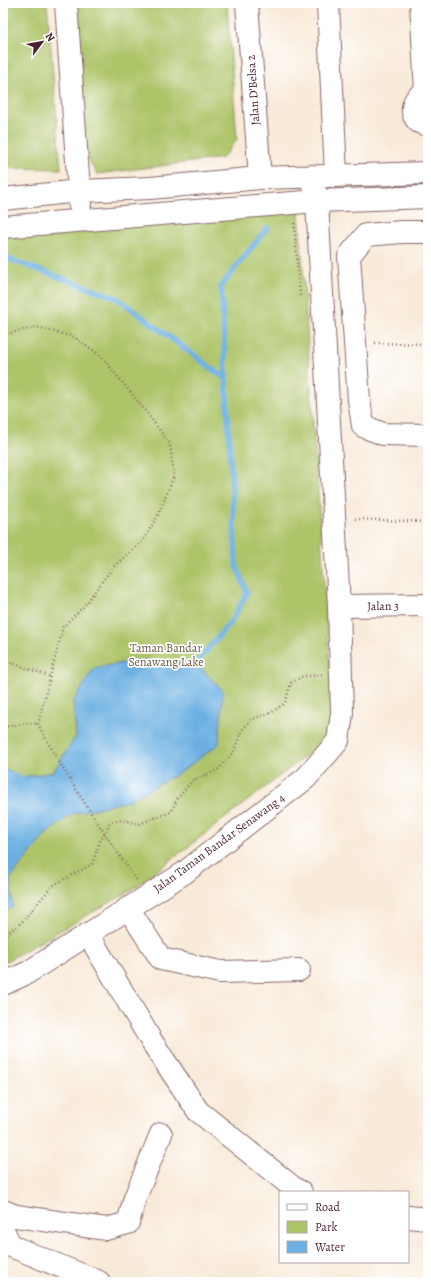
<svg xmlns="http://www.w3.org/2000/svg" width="431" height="1285" font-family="Alegreya,serif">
  <rect width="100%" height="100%" fill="#fff"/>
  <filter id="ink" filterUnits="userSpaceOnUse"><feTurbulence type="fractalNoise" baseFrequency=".025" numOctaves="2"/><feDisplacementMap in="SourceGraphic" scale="8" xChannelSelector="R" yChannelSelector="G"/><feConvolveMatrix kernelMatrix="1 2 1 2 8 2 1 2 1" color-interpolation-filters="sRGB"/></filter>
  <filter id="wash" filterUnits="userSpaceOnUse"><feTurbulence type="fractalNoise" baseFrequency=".012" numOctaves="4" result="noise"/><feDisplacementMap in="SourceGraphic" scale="16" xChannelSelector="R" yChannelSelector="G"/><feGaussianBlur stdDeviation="0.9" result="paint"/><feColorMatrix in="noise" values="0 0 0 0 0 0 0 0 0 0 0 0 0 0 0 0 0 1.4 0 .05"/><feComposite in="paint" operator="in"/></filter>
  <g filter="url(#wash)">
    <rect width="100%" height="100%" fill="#f8ead8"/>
    <path fill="#aec469" stroke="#7c724a" d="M 3,3 L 47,3 L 61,169 L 3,168 Z
      M 72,3 L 227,3 L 237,139 L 223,158 L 97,174 L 81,147 Z
      M 299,211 L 333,713 L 324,742 L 132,890 L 3,963 L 3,237 Z"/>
    <path fill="#6cb0e2" stroke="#5b6886" d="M 139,660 L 196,663 L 223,691 L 219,744 L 181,772 L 128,801 L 72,814 L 45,835 L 10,879 L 13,907 L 3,912 L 3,768 L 23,777 L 53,772 L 76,736 L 73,702 L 94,668 Z"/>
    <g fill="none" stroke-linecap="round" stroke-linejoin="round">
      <path stroke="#6cb0e2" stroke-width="5.5" d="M 3,257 L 117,298 L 226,379
        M 196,663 L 232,620 L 247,593 L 236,565 L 221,286 L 267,228"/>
    </g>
  </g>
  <g filter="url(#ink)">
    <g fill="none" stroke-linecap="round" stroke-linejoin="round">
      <g stroke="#876668" stroke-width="24">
        <path id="minor" d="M 66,3 L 80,205
          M 247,3 L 260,178
          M 328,3 L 336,176
          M 421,3 L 426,92
          M 428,92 C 414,94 407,112 419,122 C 421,123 425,124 428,125
          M 3,199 L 79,191 L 150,188 L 260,178 L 428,173
          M 3,227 L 317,201 L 428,197
          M 428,232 L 402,232 L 366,235 L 349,256 L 359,400 L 363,426 L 383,434 L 428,435
          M 339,606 L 428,605
          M 128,908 L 161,959 L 220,972 L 299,970
          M 88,934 L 152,1042 L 198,1111 L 295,1189 L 301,1192
          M 3,984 L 27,973 L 184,873 L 306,778 L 338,741 L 342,713 L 339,606 L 317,201 L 312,176
          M 3,1211 L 16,1216 L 106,1229 L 128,1223 L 135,1198 L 161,1134
          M 408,1217 L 428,1219
          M 3,1230 L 11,1246 L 99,1282"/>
      </g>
      <path stroke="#876668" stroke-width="2.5" stroke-dasharray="1 3" stroke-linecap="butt" d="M 294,223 L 300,296
        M 3,335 L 36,327 L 74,337 L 101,356 L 140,404 L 170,444 L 174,476 L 158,515 L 143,541 L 113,567 L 84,606 L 63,627 L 38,724 C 67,779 102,830 137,881
        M 375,343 L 428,344
        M 355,519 L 428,522
        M 3,660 L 52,677
        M 3,727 L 28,723 L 38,724
        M 3,936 L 22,922 L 52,886 L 92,864 L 100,841 L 105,833 L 110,822 L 122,820 L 139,824 L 171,812 L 177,799 L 193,780 L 218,770 L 234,751 L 242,730 L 252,719 L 271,713 L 285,703 L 291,683 L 303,676 L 322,675"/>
      <use href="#minor" stroke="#fff" stroke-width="22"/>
    </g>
  </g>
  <g text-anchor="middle" stroke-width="3.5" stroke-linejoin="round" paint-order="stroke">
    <g font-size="12" fill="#4a1f2b" stroke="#fff">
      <text transform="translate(253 90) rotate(-94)" y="4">Jalan D'Belsa 2</text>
      <text transform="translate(383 606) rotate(-1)" y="4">Jalan 3</text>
      <text transform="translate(219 843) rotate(-36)" y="4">Jalan Taman Bandar Senawang 4</text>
    </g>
    <g font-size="12" fill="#6d5941" stroke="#fff">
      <text x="166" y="652">Taman Bandar<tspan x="166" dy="14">Senawang Lake</tspan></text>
    </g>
  </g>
  <rect width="431" height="1285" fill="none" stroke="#fff" stroke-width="16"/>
  <rect x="279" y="1191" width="130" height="72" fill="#ffffff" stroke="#b7a5aa"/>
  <rect x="287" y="1204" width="20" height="6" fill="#ffffff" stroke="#b7a5aa"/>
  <text x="315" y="1211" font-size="12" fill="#4a1f2b">Road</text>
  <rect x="287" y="1221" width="20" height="12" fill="#aec469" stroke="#b7a5aa"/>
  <text x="315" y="1231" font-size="12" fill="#4a1f2b">Park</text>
  <rect x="287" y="1241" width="20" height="12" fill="#6cb0e2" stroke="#b7a5aa"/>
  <text x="315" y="1251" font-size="12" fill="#4a1f2b">Water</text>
  <g transform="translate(42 42) rotate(58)" stroke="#ffffff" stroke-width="3" paint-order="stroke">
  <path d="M0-3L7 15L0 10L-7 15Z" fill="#4a1f2b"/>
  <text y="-6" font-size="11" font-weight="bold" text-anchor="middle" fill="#4a1f2b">N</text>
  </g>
</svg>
